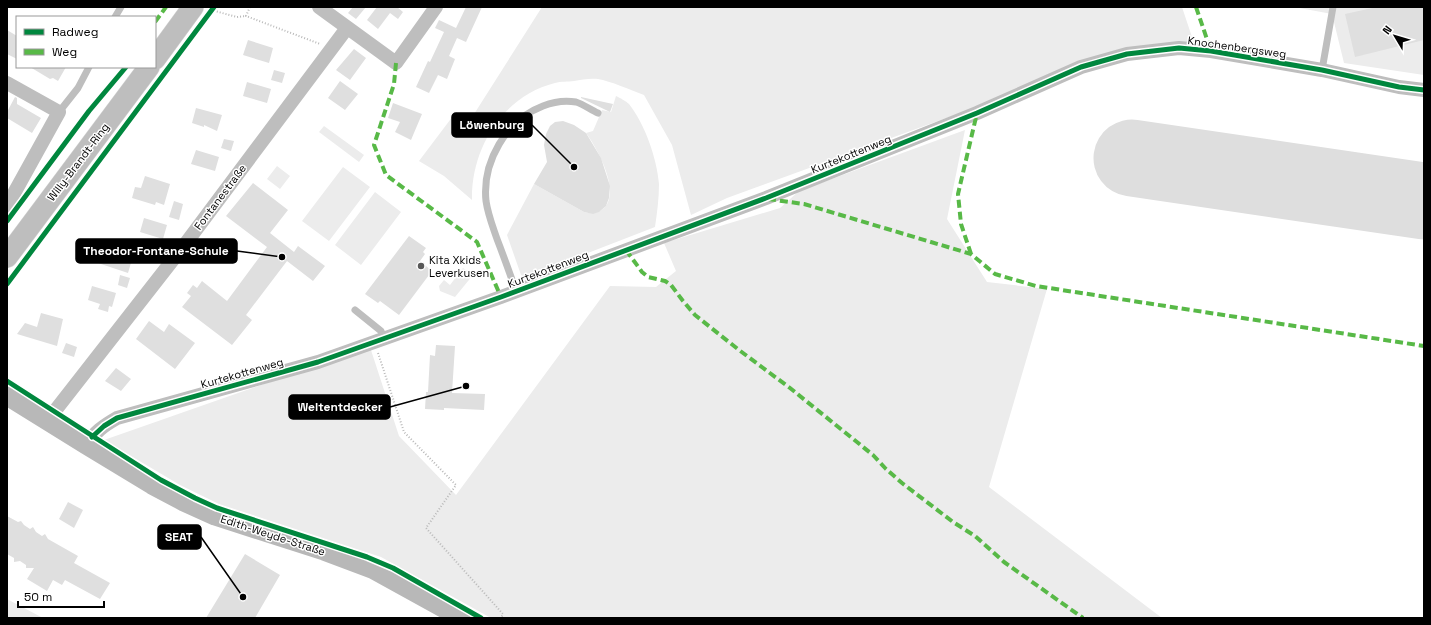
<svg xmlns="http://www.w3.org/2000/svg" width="1431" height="625" font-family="'Space Grotesk',sans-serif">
  <rect width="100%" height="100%" fill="#fff"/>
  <path fill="#ececec" d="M 542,7 L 1182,7 L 1194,43 L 1119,50 L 968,110 L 727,198 L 691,215 L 672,145 L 644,95 C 631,90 610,81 598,79 C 590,78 581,80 574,81 C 568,82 561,81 555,83 C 503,96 471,148 472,200 L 444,176 L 419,161 L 456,112 L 469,122 Z
    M 1294,7 L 1424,7 L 1424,75 L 1344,63 L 1332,14 Z
    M 616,96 C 620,98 626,101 629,104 C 645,124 657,159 659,184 C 659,199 657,213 655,227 L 526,277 L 521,275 L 507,235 L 534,184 L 584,212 C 592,214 597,214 604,208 C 621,191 597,148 586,133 L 593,131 L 602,110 L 611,112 Z
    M 324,126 L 364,155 L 359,162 L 319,132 Z
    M 965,130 L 947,219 L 987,282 L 1047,289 L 989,487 L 1162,618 L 491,618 L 381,557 L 219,504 L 180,485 L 104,440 L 370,347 L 399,436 L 456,495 L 610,286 L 656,287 L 676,271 L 664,243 L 780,208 L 799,191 Z
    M 277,166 L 290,176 L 280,189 L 267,179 Z
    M 343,167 L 370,187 L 329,241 L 302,221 Z
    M 375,192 L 401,212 L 361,265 L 335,245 Z
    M 463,268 L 473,275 L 455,297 L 440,291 L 439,286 L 444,280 L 450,285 Z
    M 7,599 L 43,618 L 10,618 L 7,617 Z"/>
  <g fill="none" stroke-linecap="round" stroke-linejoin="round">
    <path stroke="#dedede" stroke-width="77" d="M 1132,158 L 1424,201"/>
  </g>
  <path fill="#dfdfdf" d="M 353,7 L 366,7 L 356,19 L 348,13 Z
    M 377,7 L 397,7 L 403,12 L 398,19 L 390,13 L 378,29 L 367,20 Z
    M 466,7 L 482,7 L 466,42 L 457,38 L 449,56 L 455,59 L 447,79 L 438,75 L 429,93 L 416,87 L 428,61 L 430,62 L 444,32 L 435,28 L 439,20 L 456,28 Z
    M 1377,7 L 1424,7 L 1424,40 L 1355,57 L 1345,14 Z
    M 7,30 L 17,36 L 17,59 L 7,54 Z
    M 248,40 L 273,48 L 269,63 L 243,55 Z
    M 354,49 L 366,58 L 350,80 L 336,70 Z
    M 30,67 L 66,67 L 58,81 L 53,78 L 50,79 Z
    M 274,70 L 285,73 L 282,83 L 271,80 Z
    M 340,81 L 358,94 L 345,110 L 328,98 Z
    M 247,82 L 271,89 L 267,103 L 243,96 Z
    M 15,97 L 17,98 L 17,104 L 41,118 L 32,133 L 7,118 L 7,112 Z
    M 581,97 L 613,104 L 610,112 L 581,98 Z
    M 393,103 L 422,114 L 411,140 L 395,132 L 400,122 L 388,118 Z
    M 196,108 L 222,115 L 217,131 L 204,125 L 204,127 L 192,123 Z
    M 563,121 L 574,125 L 586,133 L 601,158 L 610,186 L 609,198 L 606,206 L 599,212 L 593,214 L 584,212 L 534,184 L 547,162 L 544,145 L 546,134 L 550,126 L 555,122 Z
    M 224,139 L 234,141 L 231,151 L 221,148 Z
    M 196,150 L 219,157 L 215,171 L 191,164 Z
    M 145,176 L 170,184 L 164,205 L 156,202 L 155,205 L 132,198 L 135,187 L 141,188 Z
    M 253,183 L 288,210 L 270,233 L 294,252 L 298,246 L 325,266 L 313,281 L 287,261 L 246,315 L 252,320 L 232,345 L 182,307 L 191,296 L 187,293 L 193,285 L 197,288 L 202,281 L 227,301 L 267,247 L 226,216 Z
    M 174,201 L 183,204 L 179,220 L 169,217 Z
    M 144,218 L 167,225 L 163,239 L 140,232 Z
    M 409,236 L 426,248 L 423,252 L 425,254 L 420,261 L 432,271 L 399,315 L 380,301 L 378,303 L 365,294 Z
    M 93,245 L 133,256 L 128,273 L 89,260 Z
    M 120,275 L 130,278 L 127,288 L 118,285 Z
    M 92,286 L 116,293 L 112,307 L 109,306 L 108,312 L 98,309 L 100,304 L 88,300 Z
    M 41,313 L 63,319 L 57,346 L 17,334 L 25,323 L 37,327 Z
    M 149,321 L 164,332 L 169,324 L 195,343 L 175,369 L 136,339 Z
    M 66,343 L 77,347 L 74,357 L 62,353 Z
    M 436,345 L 455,346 L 452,393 L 485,394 L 484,410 L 444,408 L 444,410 L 425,409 L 426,392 L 428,392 L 430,355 L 435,356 Z
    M 116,368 L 131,379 L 121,391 L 105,381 Z
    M 68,502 L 83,510 L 74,528 L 59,519 Z
    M 7,516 L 18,522 L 21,521 L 24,525 L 30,529 L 33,527 L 36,532 L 42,536 L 45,534 L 48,539 L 78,556 L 74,563 L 110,583 L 100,599 L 65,580 L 62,585 L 53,580 L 47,591 L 27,579 L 34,568 L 26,568 L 26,565 L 20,561 L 14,562 L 14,558 L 7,554 Z
    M 245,554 L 280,575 L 255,618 L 206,618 Z"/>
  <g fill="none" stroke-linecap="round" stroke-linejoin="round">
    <g stroke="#dbdbdb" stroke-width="22">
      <path id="primary" d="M 155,59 L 193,7
        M 7,257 L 149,67"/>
    </g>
    <path stroke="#b9b9b9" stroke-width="2" stroke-dasharray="1 2" stroke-linecap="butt" d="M 250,7 L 246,16 L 320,44
      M 211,10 L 237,17 L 246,16
      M 378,353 L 404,432 L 456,485 L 426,528 L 503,614 L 501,618"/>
    <path stroke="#bebebe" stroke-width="7" d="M 115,17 L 121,7
      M 1322,70 L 1333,7
      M 59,112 L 78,88 L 89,67
      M 516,291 C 510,274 504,257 497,239 C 493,227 488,215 486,201 C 482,162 506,120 543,106 C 553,102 565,100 576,102 C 583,104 591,110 598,113
      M 355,310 L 381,331 L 384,339"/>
    <path stroke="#bebebe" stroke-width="14" d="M 319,7 L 396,63 L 436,7
      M 7,83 L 59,112 L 7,206
      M 47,421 L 186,243 L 347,28
      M 86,445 C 95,432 103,426 117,418 L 318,362 L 501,297 L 766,198 L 977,113 L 1081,67 L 1127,54 L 1179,48 L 1211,51 L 1322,70 L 1399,87 L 1424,90"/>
    <path stroke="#b8b8b8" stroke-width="19" d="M 7,396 L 86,445 L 152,485 L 184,502 L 215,516 L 324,551 L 372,569 L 461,618"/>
    <use href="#primary" stroke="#bebebe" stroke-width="21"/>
    <path stroke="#58b947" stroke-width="4" stroke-dasharray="8 4" stroke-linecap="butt" d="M 1196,7 L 1211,51
      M 155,22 L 166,7
      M 396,63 L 394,84 L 374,145 L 386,175 L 477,242 L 501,297
      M 768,199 L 804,204 L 971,254 L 995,274 L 1036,286 L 1424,346
      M 626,250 L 642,272 L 648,277 L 665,281 L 671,285 L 683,301 L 695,315 L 739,350 L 790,388 L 873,455 L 886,469 L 902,483 L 953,522 L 975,536 L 1004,562 L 1083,618
      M 971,254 L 961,224 L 958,194 L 977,113"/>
    <g stroke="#fff" stroke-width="8">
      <path id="cycleway" d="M 7,221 L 89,111 L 126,67
        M 7,284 L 214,7
        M 7,381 L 161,480 L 195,498 L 217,508 L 367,557 L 393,568 L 481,618
        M 92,437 L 104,426 L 117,418 L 318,362 L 501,297 L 766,198 L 977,113 L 1081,67 L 1127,54 L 1179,48 L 1211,51 L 1322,70 L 1399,87 L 1424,90"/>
    </g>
    <use href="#cycleway" stroke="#00873e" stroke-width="5"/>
  </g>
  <circle fill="#595959" stroke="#fff" stroke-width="1.5" cx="421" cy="266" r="4"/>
  <g text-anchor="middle" stroke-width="3" stroke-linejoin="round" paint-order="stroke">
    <g font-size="11" fill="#000" stroke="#fff">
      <text transform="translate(1237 47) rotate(8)" y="4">Knochenbergsweg</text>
      <text transform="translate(851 154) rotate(-22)" y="4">Kurtekottenweg</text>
      <text transform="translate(78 162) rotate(-53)" y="4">Willy-Brandt-Ring</text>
      <text transform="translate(220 197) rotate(-53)" y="4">Fontanestraße</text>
      <text transform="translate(548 269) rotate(-21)" y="4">Kurtekottenweg</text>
      <text transform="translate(242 373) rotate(-16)" y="4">Kurtekottenweg</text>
      <text transform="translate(273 535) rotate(18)" y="4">Edith-Weyde-Straße</text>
    </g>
    <g font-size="11" fill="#000" stroke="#fff" text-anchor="start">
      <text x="429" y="264">Kita Xkids<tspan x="429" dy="13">Leverkusen</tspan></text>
    </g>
  </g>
  <path fill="none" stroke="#000" stroke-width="1.5" d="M574 167L532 125M282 257L237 251M466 386L390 407M243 597L201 537"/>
  <g fill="#000" stroke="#fff" stroke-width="1.5">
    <circle cx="574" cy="167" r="4"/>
    <circle cx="282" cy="257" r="4"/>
    <circle cx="466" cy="386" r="4"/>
    <circle cx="243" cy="597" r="4"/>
  </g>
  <g fill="#000" stroke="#000" stroke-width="1.5">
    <rect x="452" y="113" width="80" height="24" rx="4"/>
    <rect x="76" y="239" width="161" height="24" rx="4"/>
    <rect x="289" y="395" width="101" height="24" rx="4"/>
    <rect x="158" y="525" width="43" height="24" rx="4"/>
  </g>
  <g font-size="12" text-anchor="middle" font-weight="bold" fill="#fff">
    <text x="492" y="129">Löwenburg</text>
    <text x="156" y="255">Theodor-Fontane-Schule</text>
    <text x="340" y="411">Weltentdecker</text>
    <text x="179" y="541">SEAT</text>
  </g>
  <rect width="1431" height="625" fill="none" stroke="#000000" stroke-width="16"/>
  <rect x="16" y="16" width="140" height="52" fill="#ffffff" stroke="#999999"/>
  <rect x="24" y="29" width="20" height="6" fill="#00873e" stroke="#999999"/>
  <text x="52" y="36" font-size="12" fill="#000000">Radweg</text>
  <rect x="24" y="49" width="20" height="6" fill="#58b947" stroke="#999999"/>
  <text x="52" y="56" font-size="12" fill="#000000">Weg</text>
  <g transform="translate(1395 36) rotate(308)" stroke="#ffffff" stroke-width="3" paint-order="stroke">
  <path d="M0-3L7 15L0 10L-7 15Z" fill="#000000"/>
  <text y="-6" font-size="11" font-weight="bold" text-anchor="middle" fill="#000000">N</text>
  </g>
  <path d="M18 601v6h86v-6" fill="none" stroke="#000000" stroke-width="2"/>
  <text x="24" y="601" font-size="12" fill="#000000" stroke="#ffffff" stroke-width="3" paint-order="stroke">50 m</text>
</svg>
